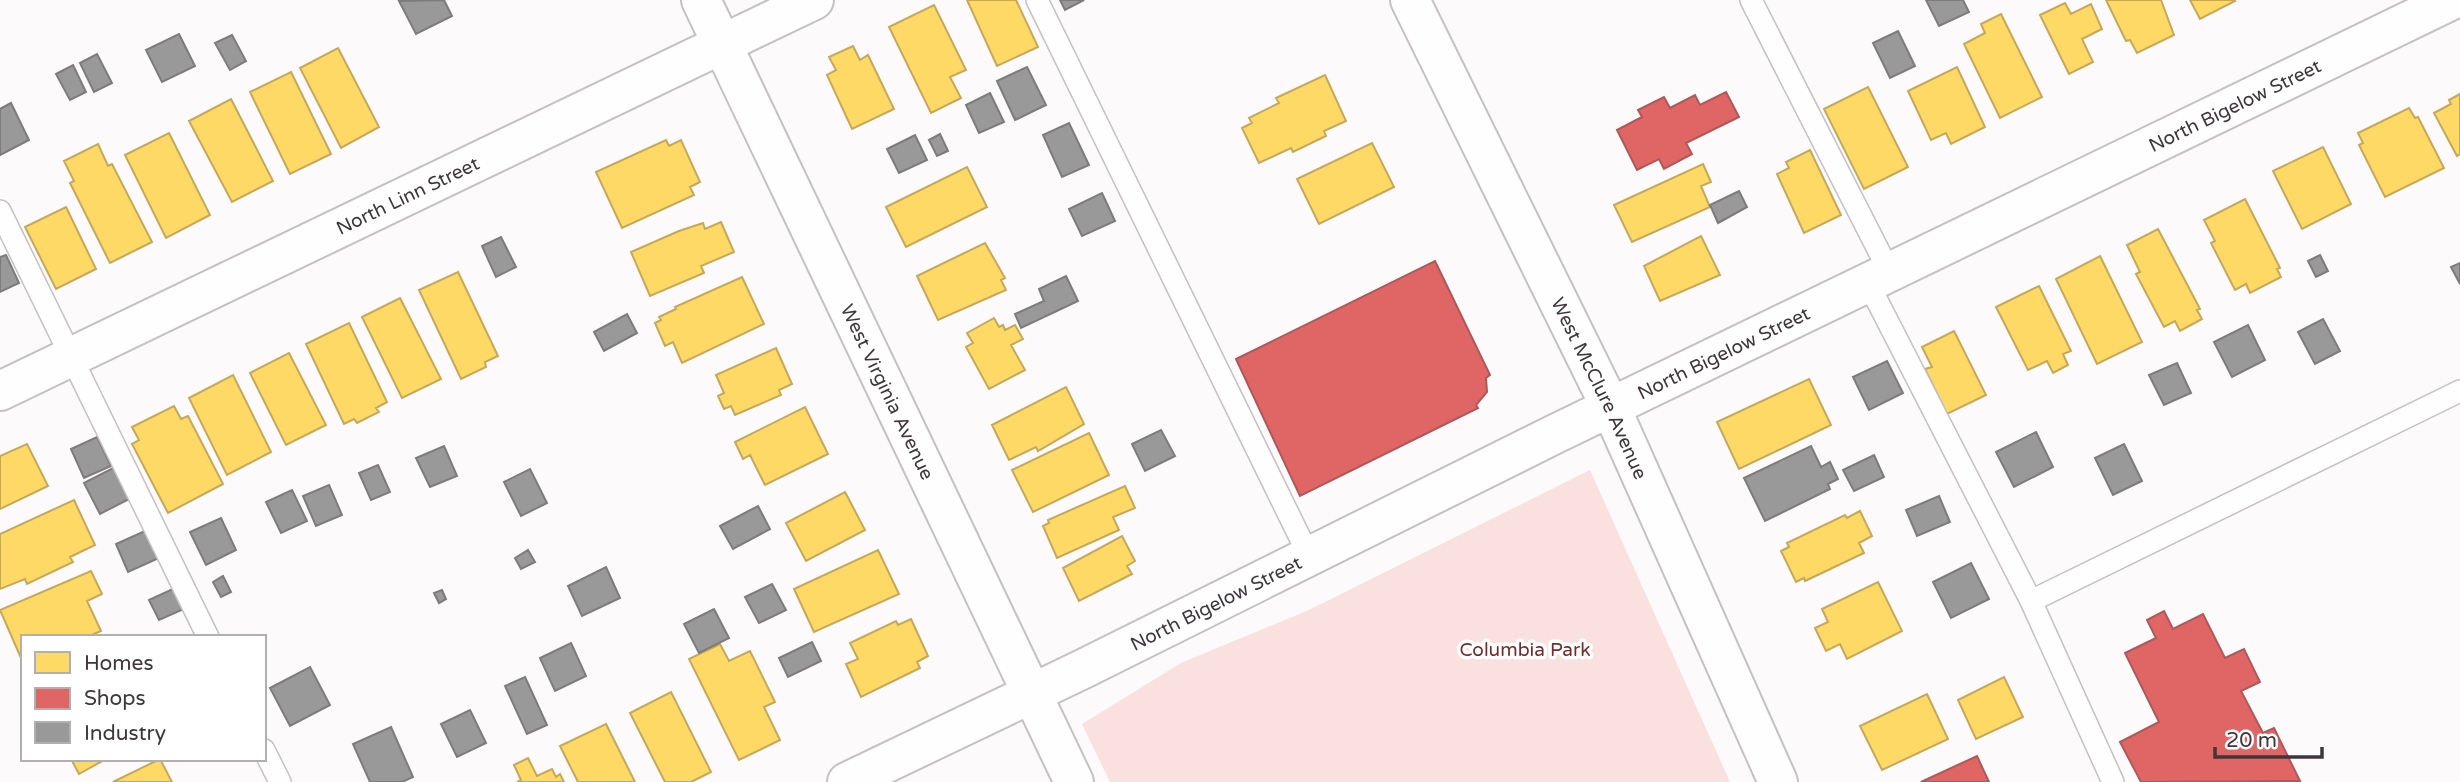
<svg xmlns="http://www.w3.org/2000/svg" width="2460" height="782" font-family="'Varela Round',sans-serif">
  <rect width="100%" height="100%" fill="#fdfafc"/>
  <path fill="#fae0df" d="M 1590,470 L 1730,782 L 1110,782 L 1082,724 L 1181,663 L 1309,610 Z"/>
  <path fill="#ffd966" stroke="#c5a859" stroke-width="2" d="M 967,0 L 1016,0 L 1038,47 L 997,66 Z
    M 2106,0 L 2161,0 L 2174,35 L 2137,53 L 2130,40 L 2126,41 Z
    M 2190,0 L 2234,0 L 2235,1 L 2200,19 Z
    M 2065,3 L 2071,14 L 2091,4 L 2102,29 L 2082,39 L 2093,62 L 2069,74 L 2040,15 Z
    M 934,5 L 966,70 L 950,77 L 961,98 L 931,113 L 889,27 Z
    M 2001,14 L 2042,97 L 2000,118 L 1964,44 L 1985,33 L 1981,24 Z
    M 853,46 L 860,60 L 868,55 L 894,109 L 852,129 L 827,75 L 836,70 L 829,57 Z
    M 338,48 L 379,127 L 341,148 L 300,68 Z
    M 1957,67 L 1985,127 L 1951,144 L 1946,133 L 1931,140 L 1908,91 Z
    M 291,72 L 331,154 L 290,174 L 250,92 Z
    M 1325,75 L 1346,121 L 1324,131 L 1326,136 L 1293,152 L 1291,148 L 1259,163 L 1242,128 L 1252,123 L 1249,118 L 1279,103 L 1276,98 Z
    M 1868,87 L 1908,167 L 1864,189 L 1824,109 Z
    M 2460,94 L 2460,154 L 2457,156 L 2434,113 L 2451,104 L 2449,100 Z
    M 231,99 L 273,181 L 232,202 L 189,121 Z
    M 2409,108 L 2415,118 L 2418,117 L 2444,168 L 2385,197 L 2359,145 L 2363,143 L 2358,133 Z
    M 169,133 L 210,215 L 166,238 L 125,155 Z
    M 666,140 L 669,146 L 681,140 L 700,182 L 690,187 L 694,195 L 622,228 L 596,172 Z
    M 1372,143 L 1394,187 L 1319,224 L 1297,179 Z
    M 98,144 L 108,166 L 112,164 L 152,242 L 110,263 L 70,183 L 74,181 L 64,161 Z
    M 2323,147 L 2351,204 L 2302,229 L 2273,171 Z
    M 1810,150 L 1841,215 L 1804,233 L 1777,174 L 1789,168 L 1786,162 Z
    M 1703,164 L 1711,182 L 1701,186 L 1710,207 L 1632,242 L 1614,205 Z
    M 967,167 L 987,207 L 906,247 L 886,207 Z
    M 2245,199 L 2280,268 L 2277,269 L 2281,277 L 2250,293 L 2246,284 L 2235,290 L 2211,243 L 2215,241 L 2204,220 Z
    M 66,207 L 96,269 L 56,289 L 25,227 Z
    M 721,222 L 734,252 L 701,266 L 704,273 L 650,296 L 631,252 L 679,231 L 703,223 L 705,229 Z
    M 2158,229 L 2200,309 L 2197,310 L 2202,319 L 2180,331 L 2175,321 L 2164,327 L 2136,274 L 2140,272 L 2127,245 Z
    M 1701,236 L 1720,275 L 1660,301 L 1644,266 Z
    M 985,243 L 1005,278 L 1001,280 L 1006,290 L 938,320 L 917,276 Z
    M 2100,256 L 2142,342 L 2097,364 L 2056,279 Z
    M 458,272 L 498,356 L 485,362 L 486,367 L 461,379 L 419,290 Z
    M 742,277 L 764,324 L 682,363 L 673,342 L 665,346 L 655,323 L 661,320 L 659,317 L 676,309 L 675,307 Z
    M 2039,286 L 2071,351 L 2063,354 L 2068,365 L 2053,373 L 2047,361 L 2028,370 L 1996,307 Z
    M 400,298 L 441,379 L 402,398 L 362,317 Z
    M 994,318 L 999,327 L 1003,325 L 1005,330 L 1015,325 L 1023,339 L 1011,345 L 1025,370 L 989,389 L 966,347 L 973,343 L 967,333 Z
    M 349,323 L 387,402 L 376,408 L 379,412 L 357,423 L 354,419 L 344,424 L 306,344 Z
    M 1954,331 L 1986,395 L 1947,414 L 1925,369 L 1932,367 L 1922,347 Z
    M 776,348 L 792,384 L 779,390 L 781,395 L 735,415 L 731,406 L 724,409 L 718,396 L 724,393 L 716,375 Z
    M 289,353 L 326,425 L 286,445 L 250,373 Z
    M 233,375 L 271,452 L 227,475 L 189,398 Z
    M 1809,379 L 1831,425 L 1739,469 L 1717,422 Z
    M 1066,387 L 1084,424 L 1038,451 L 1036,447 L 1009,460 L 992,425 Z
    M 174,406 L 181,419 L 188,416 L 223,484 L 168,513 L 132,444 L 139,440 L 132,427 Z
    M 805,407 L 828,454 L 765,485 L 750,455 L 743,459 L 735,442 Z
    M 1089,433 L 1109,475 L 1033,512 L 1012,470 Z
    M 27,444 L 48,486 L 0,509 L 0,456 Z
    M 1125,486 L 1135,508 L 1113,517 L 1119,530 L 1057,558 L 1043,526 L 1049,523 L 1048,520 Z
    M 845,492 L 865,530 L 806,561 L 786,523 Z
    M 74,500 L 95,545 L 70,557 L 73,562 L 27,584 L 25,579 L 0,589 L 0,534 Z
    M 1860,511 L 1872,536 L 1859,543 L 1864,553 L 1805,581 L 1804,578 L 1796,582 L 1781,551 L 1789,547 L 1787,543 L 1845,515 L 1847,518 Z
    M 1122,536 L 1135,561 L 1127,566 L 1132,574 L 1079,601 L 1063,568 Z
    M 878,550 L 899,594 L 814,632 L 794,589 Z
    M 91,571 L 102,594 L 87,601 L 101,631 L 87,637 L 23,637 L 21,658 L 0,610 Z
    M 1878,582 L 1902,631 L 1847,659 L 1840,644 L 1826,651 L 1815,628 L 1828,622 L 1822,609 Z
    M 911,619 L 928,656 L 917,662 L 920,668 L 861,697 L 846,664 L 858,659 L 850,643 L 896,621 L 898,625 Z
    M 720,644 L 729,661 L 750,651 L 775,702 L 764,707 L 780,740 L 739,760 L 689,659 Z
    M 2004,677 L 2023,717 L 1976,739 L 1958,700 Z
    M 671,692 L 711,772 L 691,782 L 665,782 L 630,713 Z
    M 1927,694 L 1948,739 L 1882,770 L 1860,726 Z
    M 606,724 L 635,782 L 578,782 L 560,746 Z
    M 528,758 L 537,776 L 552,769 L 556,777 L 560,774 L 564,782 L 517,782 L 521,780 L 514,765 Z
    M 71,759 L 106,759 L 79,774 Z
    M 160,759 L 172,782 L 113,782 Z"/>
  <path fill="#e06666" stroke="#af5859" stroke-width="2" d="M 1726,92 L 1739,117 L 1686,143 L 1692,154 L 1664,169 L 1659,159 L 1637,170 L 1617,130 L 1642,117 L 1638,110 L 1664,97 L 1670,108 L 1695,95 L 1700,105 Z
    M 1435,261 L 1490,375 L 1486,378 L 1487,392 L 1476,405 L 1478,408 L 1300,496 L 1236,359 Z
    M 2164,611 L 2173,629 L 2203,614 L 2225,658 L 2244,649 L 2260,682 L 2241,691 L 2263,733 L 2274,728 L 2300,781 L 2141,782 L 2120,742 L 2159,722 L 2125,653 L 2156,638 L 2147,620 Z
    M 1977,756 L 1989,782 L 1921,782 Z"/>
  <path fill="#999" stroke="#7e7b7d" stroke-width="2" d="M 444,0 L 452,16 L 416,34 L 399,1 Z
    M 1060,0 L 1084,0 L 1065,10 Z
    M 1926,0 L 1963,0 L 1969,12 L 1939,26 Z
    M 1898,31 L 1915,66 L 1890,78 L 1873,43 Z
    M 179,34 L 195,66 L 162,82 L 146,50 Z
    M 232,35 L 246,61 L 230,70 L 215,43 Z
    M 97,54 L 112,83 L 94,92 L 80,63 Z
    M 73,65 L 86,92 L 70,100 L 56,74 Z
    M 1027,67 L 1046,105 L 1015,120 L 997,81 Z
    M 990,93 L 1004,122 L 979,133 L 966,105 Z
    M 11,103 L 29,140 L 0,155 L 0,109 Z
    M 1069,123 L 1089,165 L 1062,177 L 1043,135 Z
    M 940,134 L 948,151 L 937,156 L 929,140 Z
    M 915,135 L 927,160 L 899,173 L 887,149 Z
    M 1739,191 L 1747,207 L 1718,223 L 1710,205 Z
    M 1102,193 L 1115,221 L 1082,236 L 1069,209 Z
    M 501,237 L 516,267 L 496,277 L 482,246 Z
    M 6,255 L 19,283 L 0,292 L 0,257 Z
    M 2320,255 L 2328,271 L 2316,277 L 2308,261 Z
    M 2460,263 L 2460,284 L 2451,267 Z
    M 1066,276 L 1078,301 L 1021,328 L 1015,314 L 1044,301 L 1039,289 Z
    M 627,314 L 637,333 L 604,351 L 594,332 Z
    M 2323,319 L 2340,351 L 2315,364 L 2298,332 Z
    M 2248,325 L 2265,360 L 2232,377 L 2214,342 Z
    M 1887,361 L 1903,393 L 1869,410 L 1853,377 Z
    M 2177,363 L 2191,393 L 2164,405 L 2149,375 Z
    M 1161,430 L 1175,456 L 1145,471 L 1132,444 Z
    M 2036,432 L 2053,467 L 2014,487 L 1996,452 Z
    M 97,437 L 111,466 L 84,478 L 71,449 Z
    M 2124,444 L 2142,481 L 2113,495 L 2095,458 Z
    M 444,446 L 457,476 L 430,487 L 416,458 Z
    M 1811,446 L 1821,467 L 1830,462 L 1838,479 L 1828,484 L 1830,489 L 1765,521 L 1744,478 Z
    M 1874,455 L 1884,477 L 1854,491 L 1843,470 Z
    M 378,465 L 390,492 L 371,500 L 359,473 Z
    M 115,467 L 131,498 L 100,514 L 84,483 Z
    M 530,469 L 547,503 L 521,516 L 504,482 Z
    M 329,485 L 342,515 L 316,526 L 303,496 Z
    M 292,490 L 307,521 L 281,533 L 266,502 Z
    M 1939,496 L 1950,522 L 1917,536 L 1906,510 Z
    M 758,506 L 770,529 L 733,549 L 720,526 Z
    M 221,518 L 236,550 L 206,565 L 190,532 Z
    M 147,530 L 159,558 L 128,572 L 116,544 Z
    M 528,550 L 535,562 L 521,569 L 515,558 Z
    M 1971,563 L 1989,599 L 1951,618 L 1933,582 Z
    M 606,567 L 620,598 L 582,616 L 568,586 Z
    M 223,576 L 231,592 L 221,597 L 213,582 Z
    M 772,584 L 786,610 L 759,623 L 745,597 Z
    M 177,587 L 186,608 L 159,620 L 149,600 Z
    M 442,590 L 446,599 L 439,603 L 434,593 Z
    M 714,609 L 729,638 L 699,653 L 684,624 Z
    M 812,642 L 821,661 L 788,677 L 779,658 Z
    M 571,643 L 586,676 L 555,691 L 540,658 Z
    M 310,667 L 330,705 L 290,726 L 270,688 Z
    M 525,677 L 547,725 L 527,734 L 505,686 Z
    M 470,710 L 486,743 L 457,757 L 441,724 Z
    M 391,727 L 413,777 L 402,782 L 370,782 L 353,744 Z"/>
  <g fill="none" stroke-linecap="round" stroke-linejoin="round">
    <g stroke="#c5c0c3" stroke-width="24">
      <path id="service" d="M 1037,0 L 1309,556
        M 1751,0 L 1890,273
        M 0,211 L 208,637
        M 1868,283 L 2031,601 L 2113,782
        M 2031,601 L 2460,391
        M 264,750 L 280,782"/>
    </g>
    <g stroke="#c5c0c3" stroke-width="42">
      <g id="minor">
        <path id="s1" d="M 701,0 L 1074,782"/>
        <path id="s2" d="M 0,391 L 814,0"/>
        <path id="s3" d="M 847,782 L 1083,669 L 1553,435 L 2452,0"/>
      </g>
    </g>
    <g stroke="#c5c0c3" stroke-width="42">
      <g id="tertiary">
        <path id="s4" d="M 1410,0 L 1611,408 L 1778,782"/>
      </g>
    </g>
    <use href="#service" stroke="#fffeff" stroke-width="21"/>
    <use href="#minor" stroke="#fffeff" stroke-width="38"/>
    <use href="#tertiary" stroke="#fffeff" stroke-width="38"/>
  </g>
  <g text-anchor="middle" stroke-width="7" stroke-linejoin="round" paint-order="stroke">
    <g font-size="19" fill="#3e363b" stroke="#fff">
      <text dy="7" stroke="none"><textPath href="#s3" startOffset="1544">North Bigelow Street</textPath></text>
      <text dy="7" stroke="none"><textPath href="#s2" startOffset="452">North Linn Street</textPath></text>
      <text dy="7" stroke="none"><textPath href="#s3" startOffset="976">North Bigelow Street</textPath></text>
      <text dy="7" stroke="none"><textPath href="#s4" startOffset="432">West McClure Avenue</textPath></text>
      <text dy="7" stroke="none"><textPath href="#s1" startOffset="434">West Virginia Avenue</textPath></text>
      <text dy="7" stroke="none"><textPath href="#s3" startOffset="410">North Bigelow Street</textPath></text>
    </g>
    <g font-size="19" fill="#742b2b" stroke="#fff">
      <text x="1525" y="656">Columbia Park</text>
    </g>
  </g>
  <rect x="21" y="635" width="245" height="126" fill="#ffffff" stroke="#b2afb1" stroke-width="2"/>
  <rect x="35" y="652" width="35" height="21" fill="#ffd966" stroke="#b2afb1" stroke-width="2"/>
  <text x="84" y="670" font-size="21" fill="#3e363b">Homes</text>
  <rect x="35" y="688" width="35" height="21" fill="#e06666" stroke="#b2afb1" stroke-width="2"/>
  <text x="84" y="705" font-size="21" fill="#3e363b">Shops</text>
  <rect x="35" y="722" width="35" height="21" fill="#999999" stroke="#b2afb1" stroke-width="2"/>
  <text x="84" y="740" font-size="21" fill="#3e363b">Industry</text>
  <path d="M2215 747v10h107v-10" fill="none" stroke="#3e363b" stroke-width="3.5"/>
  <text x="2226" y="747" font-size="21" fill="#3e363b" stroke="#ffffff" stroke-width="5" paint-order="stroke">20 m</text>
</svg>
